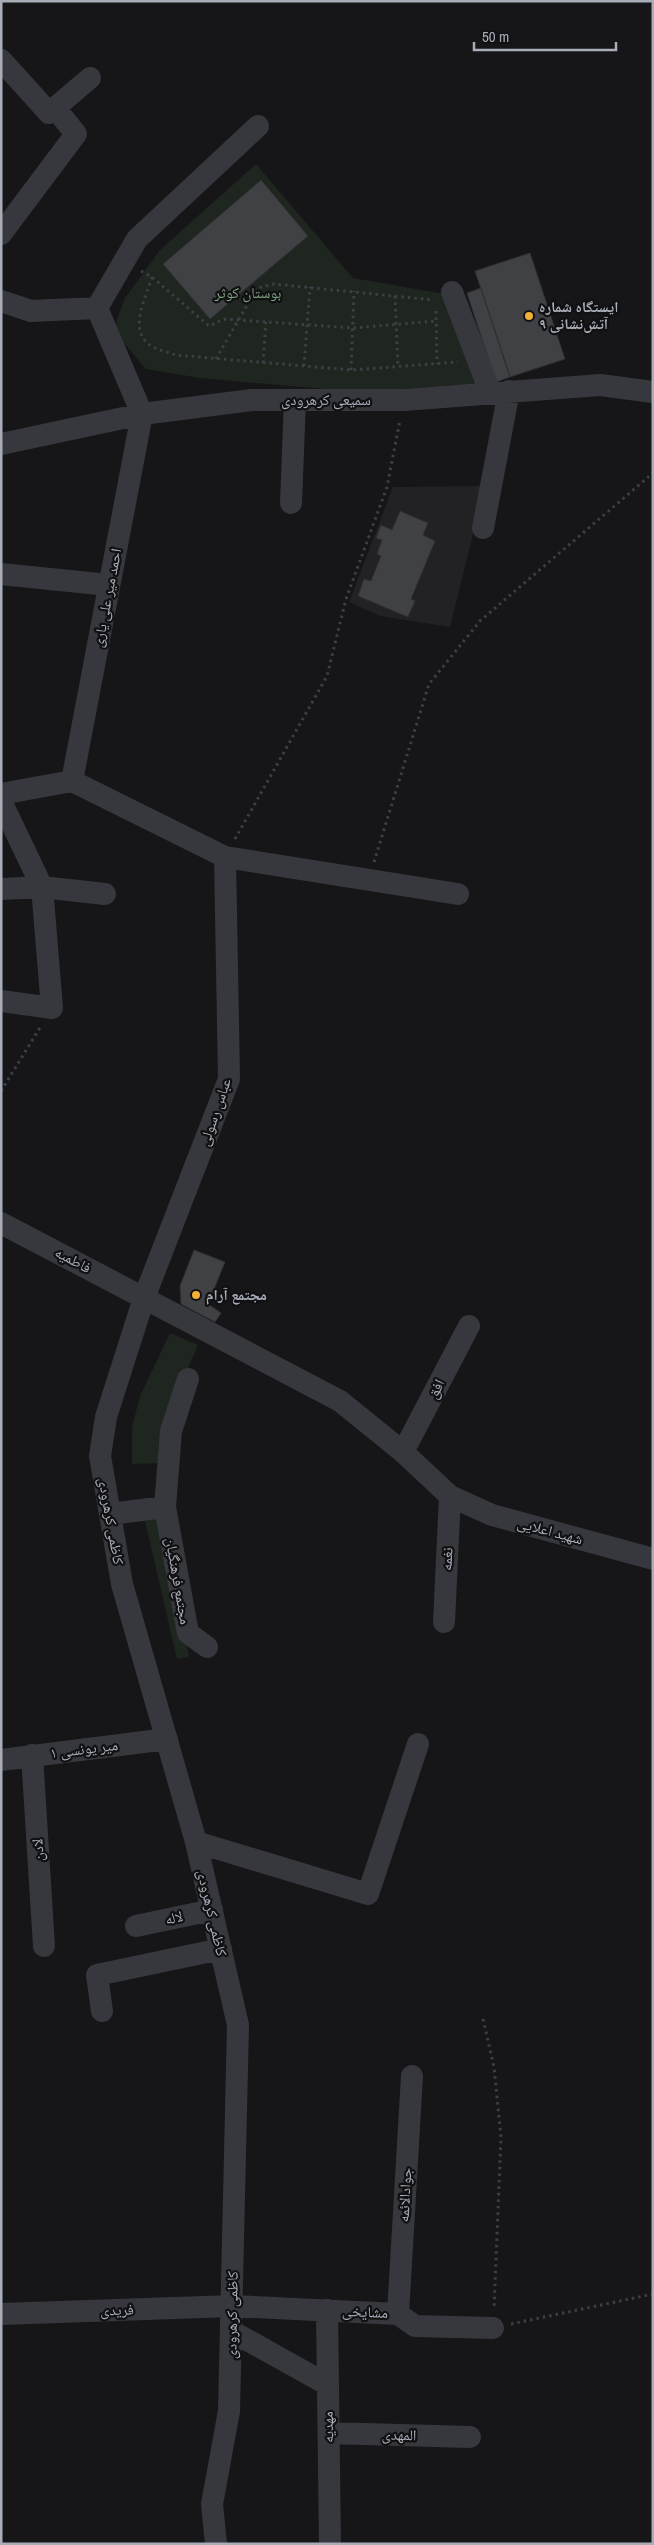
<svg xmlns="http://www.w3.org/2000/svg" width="654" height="2545" font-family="'Archivo Narrow','Noto Naskh Arabic',sans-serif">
  <rect width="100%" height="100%" fill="#161618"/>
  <path fill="#222225" d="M 485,486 L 450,627 L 380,616 L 349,602 L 393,487 Z"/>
  <path fill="#1e261f" d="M 256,164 L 353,278 L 445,294 L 482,383 L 359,392 L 200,378 L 146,369 L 117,335 L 116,322 L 125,298 L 160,250 Z
    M 170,1333 L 198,1345 L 164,1425 L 159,1463 L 132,1464 L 132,1427 L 140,1396 Z
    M 160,1517 L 189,1657 L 177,1659 L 145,1521 Z"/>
  <path fill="#404145" stroke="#303034" d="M 261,180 L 308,236 L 210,319 L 163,264 Z
    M 530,253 L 565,359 L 510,377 L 475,271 Z
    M 481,288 L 510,377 L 496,382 L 467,293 Z
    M 400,511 L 428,523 L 423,535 L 435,541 L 411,599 L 415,601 L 408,617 L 358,596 L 364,579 L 371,581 L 381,556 L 377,554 L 382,540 L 376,538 L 381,525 L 392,530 Z
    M 194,1250 L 225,1262 L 208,1304 L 221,1313 L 215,1322 L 181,1304 L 180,1286 Z"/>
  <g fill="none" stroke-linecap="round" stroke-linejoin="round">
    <path stroke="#3d3f44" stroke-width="3" stroke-dasharray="2.5 4" stroke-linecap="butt" d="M 141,271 L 152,277 L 209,326 L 224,319 L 353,328 L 436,321
      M 152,277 C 146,297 128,330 150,345 C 157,350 168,352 176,355 L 351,370 L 458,362
      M 395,296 L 398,367
      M 436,311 L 437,364
      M 216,359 L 257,288 L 274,284 L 433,300
      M 263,363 L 266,321
      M 304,366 L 310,287
      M 351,370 L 354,291
      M 235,839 L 327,676 L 346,599 L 387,487 L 400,420
      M 374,862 L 429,684 L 480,621 L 653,473
      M 1,1091 L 41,1026
      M 483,2019 L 494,2067 L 501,2137 L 494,2309
      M 511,2324 L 653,2294"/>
    <path stroke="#37383d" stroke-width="22" d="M 1,60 L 49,113 L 90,78
      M 1,234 L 76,134 L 55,108
      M 452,292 L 490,392
      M 1,301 L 31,311 L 97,308
      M 97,308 L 137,239 L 258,126
      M 1,444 L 142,414 L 252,400 L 404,400 L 600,385 L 653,392
      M 291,503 L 295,400
      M 483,528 L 509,391
      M 1,574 L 109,585
      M 72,781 L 142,414 L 97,308
      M 1,794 L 72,781 L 225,857 L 458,894
      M 1,801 L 42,887 L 52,1008 L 1,1001
      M 1,889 L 42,887 L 105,894
      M 1,1223 L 340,1401 L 403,1452 L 450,1496 L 492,1515 L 653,1559
      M 188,1379 L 171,1431 L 165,1507 L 188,1633 L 207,1647
      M 403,1452 L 469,1326
      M 110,1514 L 165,1507
      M 444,1622 L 450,1496
      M 32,1755 L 44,1946
      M 1,1760 L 167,1739
      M 196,1842 L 368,1894 L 418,1744
      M 136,1926 L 212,1910
      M 102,2011 L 97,1975 L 221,1949
      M 327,2310 L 330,2544
      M 1,2314 L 233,2306 L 398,2314 L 415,2326 L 493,2328
      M 398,2314 L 412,2076
      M 233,2332 L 328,2385
      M 329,2433 L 470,2437
      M 216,2544 L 212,2504 L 229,2411 L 238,2025 L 196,1842 L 122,1584 L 100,1456 L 106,1417 L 144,1298 L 229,1079 L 225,857"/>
  </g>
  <g fill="#f2b134" stroke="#111113" stroke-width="2">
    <circle cx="529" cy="316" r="5"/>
    <circle cx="196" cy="1295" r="5"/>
  </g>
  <g text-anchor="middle" stroke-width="4.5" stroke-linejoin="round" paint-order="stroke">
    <g font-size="15" fill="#7fa381" stroke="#111113">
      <text x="248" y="298">بوستان کوثر</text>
    </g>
    <g font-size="15" font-weight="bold" fill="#a8adb8" stroke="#111113" text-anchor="start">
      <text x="539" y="312">ایستگاه شماره<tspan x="539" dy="17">۹ آتش‌نشانی</tspan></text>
      <text x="206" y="1300">مجتمع آرام</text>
    </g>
    <g font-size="15" fill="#a8adb8" stroke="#111113">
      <text x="326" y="405">سمیعی کرهرودی</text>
      <text transform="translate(107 598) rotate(-79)" y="5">احمد میر علی یاری</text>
      <text transform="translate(215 1112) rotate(-71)" y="5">عباس رسولی</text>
      <text transform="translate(73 1260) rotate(28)" y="5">فاطمیه</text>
      <text transform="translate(436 1389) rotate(-63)" y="5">افق</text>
      <text transform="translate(111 1521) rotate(80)" y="5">کاظمی کرهرودی</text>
      <text transform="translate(550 1531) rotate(15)" y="5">شهید اعلایی</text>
      <text transform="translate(447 1559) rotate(-87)" y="5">نغمه</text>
      <text transform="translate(178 1581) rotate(80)" y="5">مجتمع فرهنگیان</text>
      <text transform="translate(84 1749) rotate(-7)" y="5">میر یونسی ۱</text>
      <text transform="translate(38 1850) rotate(-93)" y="5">لادن</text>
      <text transform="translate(212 1913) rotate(77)" y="5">کاظمی کرهرودی</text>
      <text transform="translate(174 1918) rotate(-13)" y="5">لاله</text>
      <text transform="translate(405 2195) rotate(-87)" y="5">جوادالائمه</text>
      <text transform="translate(117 2310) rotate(-2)" y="5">فریدی</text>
      <text transform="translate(365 2312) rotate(3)" y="5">مشایخی</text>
      <text transform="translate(232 2315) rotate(-89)" y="5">کاظمی کرهرودی</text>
      <text transform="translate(328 2427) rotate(-91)" y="5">مهدیه</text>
      <text transform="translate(399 2435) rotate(1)" y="5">المهدی</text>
    </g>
  </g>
  <rect width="654" height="2545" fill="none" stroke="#a8adb8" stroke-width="5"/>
  <path d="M474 42v8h142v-8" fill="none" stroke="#a8adb8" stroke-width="2.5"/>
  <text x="482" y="42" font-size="15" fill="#a8adb8" stroke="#111113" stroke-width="4" paint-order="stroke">50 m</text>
</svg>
